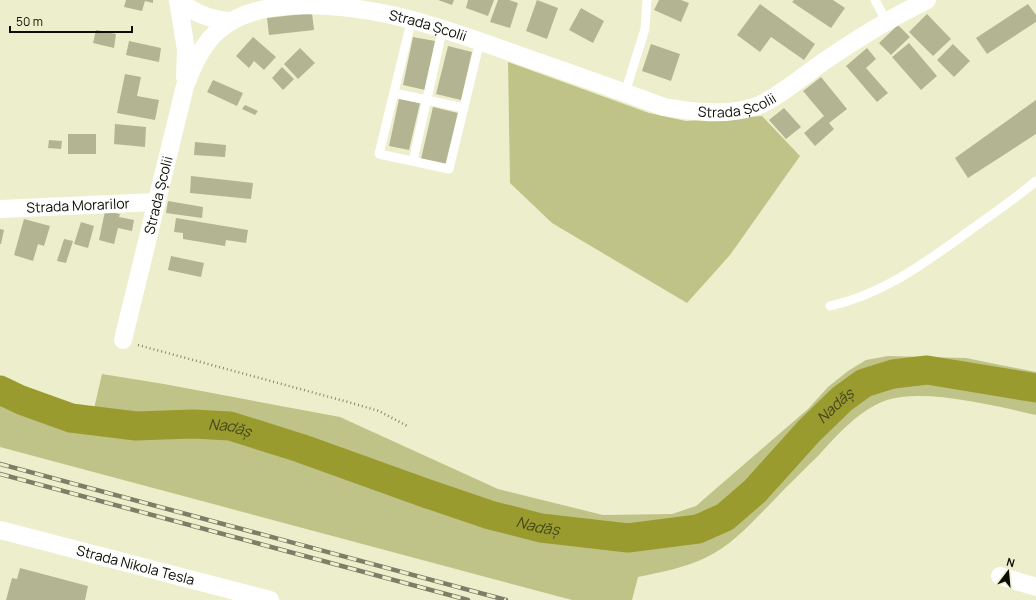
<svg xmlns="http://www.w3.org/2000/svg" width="1036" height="600" font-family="Manrope,sans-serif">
  <rect width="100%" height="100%" fill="#edefcc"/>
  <path fill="#c0c388" d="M 508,62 L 649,113 L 686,121 L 762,116 L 800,156 L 730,255 L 687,303 L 552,223 L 510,183 Z
    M 888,356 L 966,358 L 1036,372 L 1036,415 C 997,406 924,388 887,400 C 859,410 838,434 819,455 C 804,470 789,484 774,500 C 753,521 733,545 705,558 C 684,568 661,572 638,577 L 632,600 L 572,600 L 0,447 L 0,379 C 31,394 60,405 93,413 L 102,374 L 164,384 L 340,417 L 498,489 L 603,515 L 672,514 L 696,506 L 808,409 L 828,387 L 848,371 L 866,360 Z"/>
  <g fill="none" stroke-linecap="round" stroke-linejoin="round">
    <path stroke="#9a9b2e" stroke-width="29" id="s1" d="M 0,390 L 21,400 L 71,418 L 136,426 L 193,424 L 230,426 L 300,448 L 428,494 L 490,515 L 541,528 L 628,538 L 698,529 L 725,517 L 755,491 L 809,431 L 842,399 L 864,383 L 893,374 L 927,370 L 1036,388"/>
  </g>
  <path fill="#b2b492" d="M 126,0 L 153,0 L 153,3 L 145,1 L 142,11 L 124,7 Z
    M 438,0 L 454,0 L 452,5 Z
    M 468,0 L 494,0 L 488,16 L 466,8 Z
    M 498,0 L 509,0 L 518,3 L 510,28 L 490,22 Z
    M 537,0 L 558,8 L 547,39 L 526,31 Z
    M 659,0 L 681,0 L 689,3 L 681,22 L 654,10 Z
    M 794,0 L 833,0 L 845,8 L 831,28 L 792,2 Z
    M 760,4 L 815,44 L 804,60 L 771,37 L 760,52 L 737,35 Z
    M 1028,4 L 1036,15 L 1036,22 L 987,54 L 976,38 Z
    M 581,8 L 604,21 L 593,43 L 569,30 Z
    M 312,13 L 314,30 L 269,35 L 267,18 Z
    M 927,14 L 951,39 L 933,56 L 909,32 Z
    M 898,25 L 910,37 L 891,55 L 879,43 Z
    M 96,30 L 116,34 L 114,48 L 93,43 Z
    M 253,37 L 276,57 L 264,70 L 254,61 L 249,68 L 236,56 Z
    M 413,37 L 435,41 L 425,90 L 403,85 Z
    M 129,41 L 161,48 L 159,62 L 126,55 Z
    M 909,43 L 937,76 L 921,90 L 892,57 Z
    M 651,44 L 680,54 L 671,81 L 642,71 Z
    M 953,44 L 970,61 L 954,77 L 937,60 Z
    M 448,46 L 472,52 L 461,100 L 436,94 Z
    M 300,48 L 315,63 L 298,79 L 284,64 Z
    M 867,48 L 876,59 L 866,68 L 888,93 L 877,102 L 846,66 Z
    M 282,67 L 294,79 L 283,90 L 272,78 Z
    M 125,74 L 141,77 L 137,96 L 159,100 L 155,120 L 117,113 Z
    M 821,77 L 847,109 L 829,123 L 834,129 L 815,146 L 804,133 L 824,116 L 803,91 Z
    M 213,80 L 243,93 L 237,106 L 207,92 Z
    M 399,99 L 420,103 L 409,150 L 389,146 Z
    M 1036,100 L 1036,134 L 968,178 L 955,158 Z
    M 245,105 L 258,111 L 255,115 L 242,109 Z
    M 433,107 L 458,113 L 446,165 L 421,159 Z
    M 784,108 L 801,127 L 786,139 L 769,120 Z
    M 115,124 L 146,127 L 145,147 L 114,144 Z
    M 68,134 L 96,134 L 96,154 L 68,154 Z
    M 49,140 L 62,141 L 61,149 L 48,148 Z
    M 195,142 L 226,145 L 225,157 L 194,155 Z
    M 191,176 L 253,183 L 251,199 L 190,193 Z
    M 168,201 L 203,207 L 202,218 L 166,213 Z
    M 105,211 L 120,214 L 119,217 L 134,220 L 132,231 L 118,228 L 114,244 L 99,240 Z
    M 176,218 L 248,230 L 246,243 L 226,240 L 225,246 L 183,239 L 183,233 L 174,232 Z
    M 24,219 L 50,226 L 44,246 L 38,244 L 33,261 L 14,255 Z
    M 81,222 L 94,226 L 88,248 L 74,244 Z
    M 0,229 L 4,230 L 1,244 L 0,244 Z
    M 64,239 L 73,241 L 66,263 L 57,261 Z
    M 171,256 L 204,263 L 201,277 L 168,270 Z
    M 20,568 L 88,586 L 85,600 L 6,600 L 12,578 L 17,579 Z"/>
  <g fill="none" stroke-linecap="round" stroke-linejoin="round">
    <path stroke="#85866f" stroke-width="2.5" stroke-dasharray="1 3" stroke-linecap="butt" d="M 138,345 L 348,402 L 379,411 L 409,427"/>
    <path stroke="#fff" stroke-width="9" d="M 875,0 L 886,21
      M 412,18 L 379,154 L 449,169 L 480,41
      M 394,93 L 464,108
      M 625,93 L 645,29 L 647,0
      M 413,161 L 443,27
      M 830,306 C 884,294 926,262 969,231 C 992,214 1015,199 1036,181"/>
    <g stroke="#fff" stroke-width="18">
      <path d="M 178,0 L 186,50 L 185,77"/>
      <path d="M 179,0 C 194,14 211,20 231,21"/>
      <path id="s2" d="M 0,209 L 156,202"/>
      <path id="s3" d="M 123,340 L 185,86 C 193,66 202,44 219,30 C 238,14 262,8 286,6 C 368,0 443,28 518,55 C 567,72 615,89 664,107 C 693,112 725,116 754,107 C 772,102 806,74 823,62 C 858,38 889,19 927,0"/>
      <path id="s4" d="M 0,530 L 270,600"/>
      <path d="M 1000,576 L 1036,587"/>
    </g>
    <g stroke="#7c7e67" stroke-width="4.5">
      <path id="rail" d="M 0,464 L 506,600
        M 0,474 L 468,600"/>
    </g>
    <use href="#rail" stroke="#edefcc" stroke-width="3" stroke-dasharray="9" stroke-linecap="butt"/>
  </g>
  <g text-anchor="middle" stroke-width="3.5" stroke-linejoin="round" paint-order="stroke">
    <g font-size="14" fill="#0c0d03" stroke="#edefcc">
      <text dy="5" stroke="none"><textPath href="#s3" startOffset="544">Strada Școlii</textPath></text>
      <text dy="5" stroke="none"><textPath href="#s3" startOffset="868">Strada Școlii</textPath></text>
      <text dy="5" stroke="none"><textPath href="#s3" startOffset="149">Strada Școlii</textPath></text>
      <text dy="5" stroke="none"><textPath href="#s2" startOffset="78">Strada Morarilor</textPath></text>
      <text dy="5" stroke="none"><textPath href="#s4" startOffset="140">Strada Nikola Tesla</textPath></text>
    </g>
    <g font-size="15" font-style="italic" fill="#46471b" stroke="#edefcc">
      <text dy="5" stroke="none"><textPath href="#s1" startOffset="908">Nadăș</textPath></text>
      <text dy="5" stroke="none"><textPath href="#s1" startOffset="236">Nadăș</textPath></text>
      <text dy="5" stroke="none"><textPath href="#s1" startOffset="560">Nadăș</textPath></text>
    </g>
  </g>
  <g transform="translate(1008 572) rotate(16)" stroke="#edefcc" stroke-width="3" paint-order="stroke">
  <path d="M0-3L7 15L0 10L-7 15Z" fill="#0c0d03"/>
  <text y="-6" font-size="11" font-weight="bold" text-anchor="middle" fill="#0c0d03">N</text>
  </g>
  <path d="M10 26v6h122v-6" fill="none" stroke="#0c0d03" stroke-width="2"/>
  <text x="16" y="26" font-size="12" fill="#0c0d03" stroke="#edefcc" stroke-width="3" paint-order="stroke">50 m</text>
</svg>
